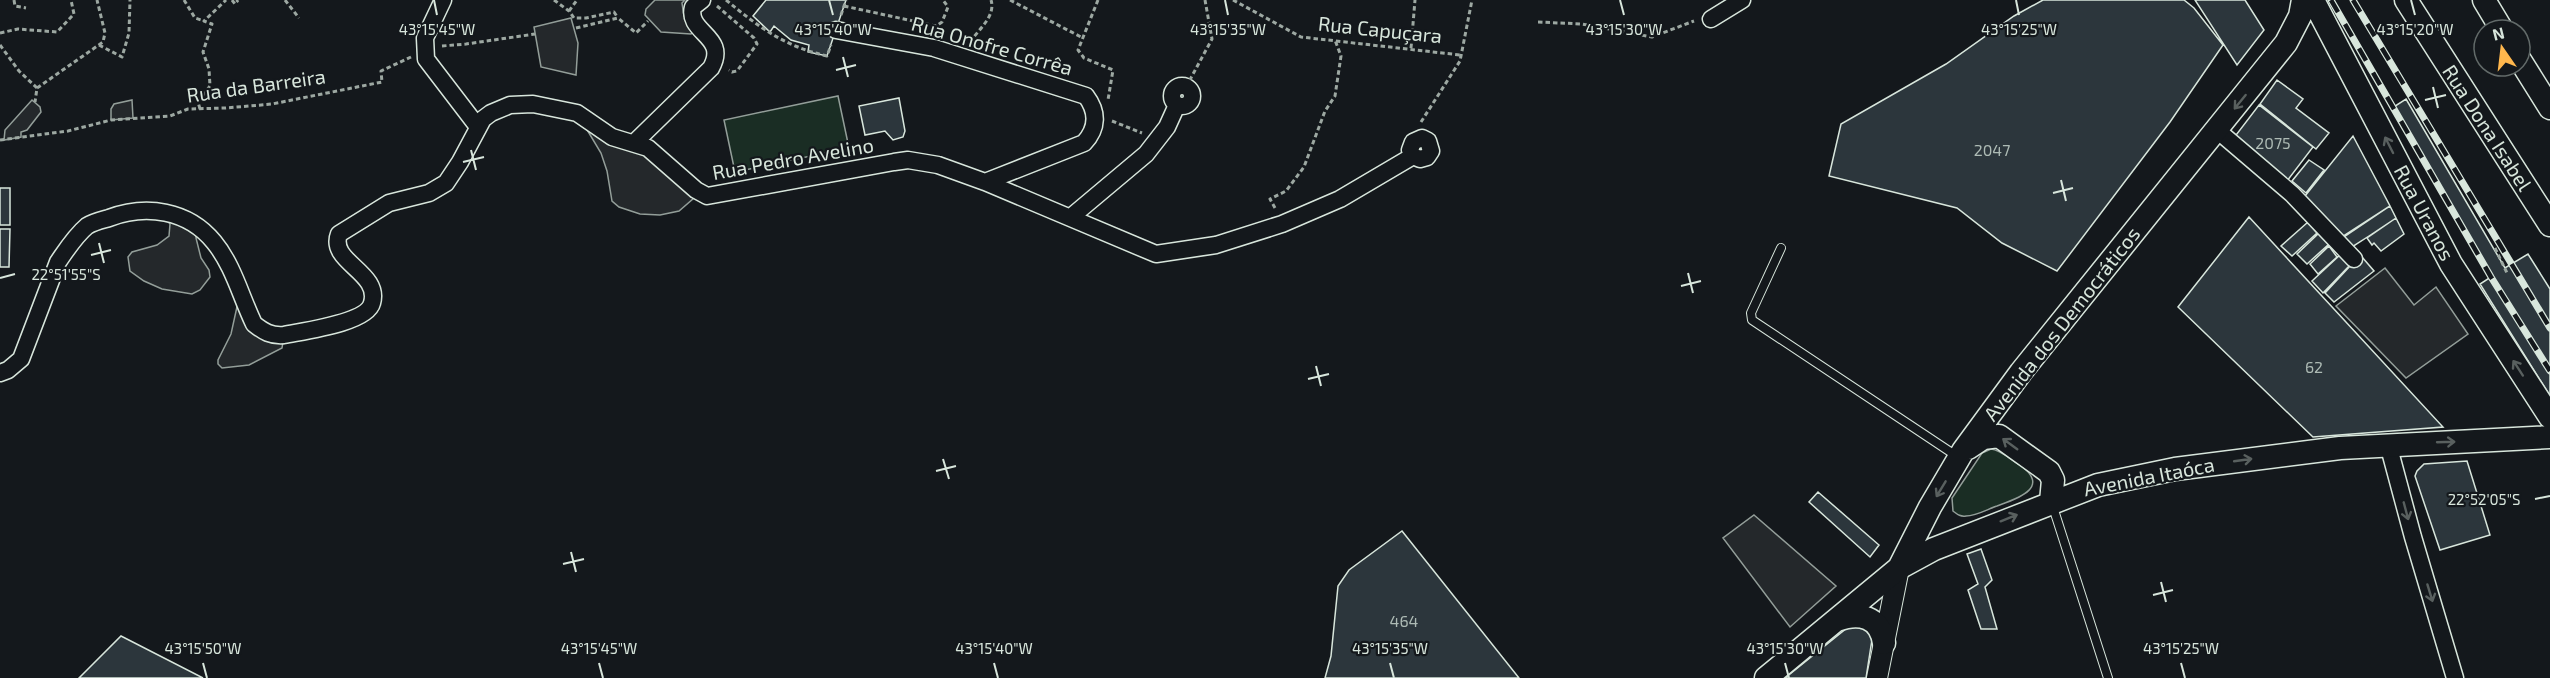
<svg xmlns="http://www.w3.org/2000/svg" width="2550" height="678" font-family="'Exo 2',sans-serif">
  <rect width="100%" height="100%" fill="#14181c"/>
  <path fill="#1a2d24" stroke="#939e99" stroke-width="1.5" d="M 838,96 L 849,148 L 735,172 L 724,120 Z
    M 1991,449 C 2001,450 2011,460 2020,465 C 2052,488 2016,499 1997,506 C 1988,509 1976,516 1966,516 C 1960,517 1957,514 1953,511 L 1952,498 L 1982,453 Z"/>
  <path fill="#24282b" stroke="#939e99" stroke-width="1.5" d="M 655,0 L 685,0 L 682,3 L 684,16 L 697,27 L 691,34 L 661,32 L 645,15 L 646,9 Z
    M 571,18 L 578,43 L 576,75 L 541,67 L 534,27 Z
    M 32,100 L 40,107 L 41,112 L 27,130 L 21,132 L 21,137 L 4,140 L 5,130 Z
    M 132,100 L 133,118 L 111,120 L 111,109 L 114,104 Z
    M 577,113 L 630,143 L 694,198 L 679,211 L 660,215 L 640,214 L 619,207 L 612,201 L 607,171 L 601,153 Z
    M 161,211 L 197,226 L 196,238 L 201,258 L 209,270 L 210,277 L 200,290 L 192,294 L 162,289 L 144,281 L 130,271 L 128,257 L 132,252 L 157,245 L 169,236 L 170,224 Z
    M 2385,268 L 2414,305 L 2436,287 L 2468,334 L 2406,378 L 2336,306 Z
    M 240,293 L 254,324 L 284,335 L 282,348 L 249,365 L 222,368 L 218,364 L 218,360 L 231,334 Z
    M 1754,515 L 1836,586 L 1790,627 L 1723,538 Z"/>
  <path fill="#2c363c" stroke="#d8e6dc" stroke-width="1.5" d="M 766,0 L 846,0 L 827,56 L 808,52 L 809,45 L 791,40 L 774,26 L 770,32 L 753,16 Z
    M 2043,0 L 2184,0 L 2194,8 L 2223,45 L 2170,122 L 2057,271 L 2002,243 L 1957,208 L 1829,176 L 1841,124 L 1946,64 L 2014,16 Z
    M 2195,0 L 2245,0 L 2264,30 L 2237,65 Z
    M 2277,80 L 2303,99 L 2296,108 L 2329,133 L 2316,149 L 2260,104 Z
    M 899,98 L 905,131 L 903,137 L 893,140 L 885,131 L 865,135 L 859,106 Z
    M 2406,99 L 2505,268 L 2528,254 L 2550,289 L 2550,396 L 2480,284 L 2491,277 L 2392,108 Z
    M 2259,105 L 2313,147 L 2287,181 L 2233,139 Z
    M 2353,136 L 2390,206 L 2342,237 L 2305,196 Z
    M 2309,160 L 2324,170 L 2306,193 L 2292,181 Z
    M 0,188 L 10,188 L 10,225 L 0,225 Z
    M 2390,206 L 2396,218 L 2369,236 L 2352,247 L 2344,237 Z
    M 2249,217 L 2443,427 L 2313,437 L 2178,307 Z
    M 2396,218 L 2404,234 L 2381,251 L 2374,243 L 2372,245 L 2367,238 Z
    M 2308,222 L 2317,233 L 2292,256 L 2281,246 Z
    M 0,229 L 10,229 L 9,267 L 0,267 Z
    M 2319,233 L 2329,244 L 2307,264 L 2297,254 Z
    M 2329,246 L 2337,257 L 2318,274 L 2310,264 Z
    M 2341,254 L 2351,264 L 2323,293 L 2312,281 Z
    M 2362,257 L 2374,271 L 2334,302 L 2325,293 L 2351,265 Z
    M 2467,461 L 2490,535 L 2440,550 L 2415,476 L 2417,471 L 2424,464 Z
    M 1818,492 L 1879,545 L 1870,557 L 1809,502 Z
    M 1402,531 L 1519,678 L 1325,678 L 1331,656 L 1338,586 L 1349,570 Z
    M 1981,549 L 1992,580 L 1985,587 L 1997,629 L 1981,629 L 1968,590 L 1978,584 L 1967,554 Z
    M 1862,625 L 1873,633 L 1866,678 L 1785,678 L 1847,628 Z
    M 121,636 L 203,678 L 79,678 Z"/>
  <g fill="none" stroke-linecap="round" stroke-linejoin="round">
    <g stroke="#d8e6dc" stroke-width="10">
      <path id="service" d="M 1781,248 L 1751,313 L 1752,320 L 1958,457
        M 2052,504 L 2108,678"/>
    </g>
    <g stroke="#d8e6dc" stroke-width="19">
      <path id="minor" d="M 443,0 L 425,38 L 426,59 L 478,127
        M 1711,19 L 1742,0
        M 836,30 L 934,48 L 1086,96 C 1098,112 1098,128 1084,143 L 985,182
        M1172 96a10 10 0 1 1 20 0a10 10 0 1 1-20 0Z
        M 2217,130 L 2292,194 L 2354,259
        M 634,143 L 711,68 C 729,36 686,33 693,7 L 702,0
        M 1071,217 L 1146,154 L 1167,127 L 1177,105
        M 0,373 L 8,370 L 21,359 L 58,262 C 67,249 75,236 87,226 C 93,222 102,220 109,218 C 146,204 188,210 214,242 C 233,265 241,297 254,324 C 264,332 271,336 284,335 C 303,331 367,323 372,303 C 381,272 328,262 339,234 L 389,203 L 429,193 L 446,183 L 460,162 L 483,119 L 491,113 L 510,105 L 533,104 L 577,113 L 612,137 L 648,148 L 696,190 L 707,196 L 894,162 L 908,160 L 938,165 L 985,182 L 1156,254 L 1216,245 L 1282,224 L 1340,199 L 1413,156 L 1420,159 L 1427,157 L 1431,151 L 1428,141 L 1422,138 L 1413,142 L 1410,150 L 1413,156
        M 2388,444 L 2413,537 L 2455,678"/>
    </g>
    <g stroke="#d8e6dc" stroke-width="22">
      <path id="tertiary" d="M 1877,678 L 1899,568"/>
    </g>
    <g stroke="#d8e6dc" stroke-width="25">
      <path id="secondary" d="M 2313,0 L 2451,264 L 2550,417
        M 2406,0 L 2550,225
        M 2484,0 L 2502,30
        M 2520,60 L 2550,108
        M 1968,448 L 1983,438 L 1999,436 L 2049,472 L 2053,480 L 2051,502
        M 1899,568 L 1930,507 L 1963,451 L 2021,372 L 2286,43 L 2300,16 L 2303,0
        M 1837,620 C 1859,612 1880,616 1884,643
        M 1766,678 L 1899,568 L 1934,549 L 2098,485 L 2175,469 L 2340,448 L 2550,437"/>
    </g>
    <path stroke="#9da8a2" stroke-width="3" stroke-dasharray="4.5 3" stroke-linecap="butt" d="M 14,0 L 15,6 L 26,8
      M 184,0 L 195,18 L 204,21
      M 232,0 L 235,4 L 238,0
      M 285,0 L 299,18
      M 554,0 L 569,11 L 574,18 L 586,18 L 614,12 L 618,18
      M 726,0 C 760,28 784,46 827,56 L 831,45
      M 1010,0 L 1081,37
      M 1098,0 L 1078,50 L 1084,58 L 1113,70 L 1108,100
      M 1233,0 L 1301,37 L 1460,55
      M 717,6 L 754,38 L 757,44 L 737,71 L 732,72 L 729,70
      M 844,6 L 936,26 L 942,22 L 948,7 L 943,0
      M 569,11 L 577,0
      M 841,15 L 846,0
      M 1538,22 L 1582,24 L 1652,37 L 1694,21
      M 576,28 L 618,18 L 636,33 L 648,21
      M 0,33 L 18,29 L 57,32 L 74,14 L 71,0
      M 970,42 C 979,29 996,16 991,0
      M 0,45 L 19,71 L 37,88 L 35,102
      M 99,45 L 122,57 L 129,33 L 130,0
      M 442,46 L 466,44 L 535,34
      M 1411,48 L 1415,0
      M 1186,87 L 1212,39 L 1205,0
      M 37,88 L 103,42 L 105,33 L 97,0
      M 200,109 L 198,102 L 210,86 L 209,69 L 203,52 L 212,24 L 204,21 L 226,0
      M 1112,121 L 1142,133
      M 1421,122 L 1460,61 L 1472,0
      M 0,140 L 68,131 L 111,120 L 170,116 L 188,109 L 226,108 L 272,104 L 382,82 L 381,71 L 411,57
      M 1275,208 L 1270,199 L 1286,191 L 1304,167 L 1325,111 L 1335,96 L 1341,56 L 1335,40
      M 2495,248 L 2508,275"/>
    <use href="#service" stroke="#14181c" stroke-width="8"/>
    <use href="#minor" stroke="#14181c" stroke-width="16"/>
    <use href="#tertiary" stroke="#14181c" stroke-width="20"/>
    <use href="#secondary" stroke="#14181c" stroke-width="22"/>
    <g stroke="#d8e6dc" stroke-width="7">
      <path id="rail" d="M 2331,0 L 2491,277 L 2550,371
        M 2353,0 L 2550,328"/>
    </g>
    <use href="#rail" stroke="#14181c" stroke-width="4.5" stroke-dasharray="14" stroke-linecap="butt"/>
  </g>
  <defs><path id="oneway-shaft" d="M-6 0H5M1.5-3L5.5 0L1.5 3" fill="none" stroke-width="1.6" stroke-linecap="round" stroke-linejoin="round" transform="scale(1.5)"/></defs>
  <g stroke="#59605f">
    <use href="#oneway-shaft" transform="translate(2240 102) rotate(129)"/>
    <use href="#oneway-shaft" transform="translate(2389 145) rotate(-117)"/>
    <use href="#oneway-shaft" transform="translate(2518 368) rotate(-123)"/>
    <use href="#oneway-shaft" transform="translate(2446 442) rotate(-2)"/>
    <use href="#oneway-shaft" transform="translate(2010 444) rotate(-144)"/>
    <use href="#oneway-shaft" transform="translate(2243 460) rotate(-8)"/>
    <use href="#oneway-shaft" transform="translate(1941 489) rotate(121)"/>
    <use href="#oneway-shaft" transform="translate(2406 511) rotate(75)"/>
    <use href="#oneway-shaft" transform="translate(2009 518) rotate(-22)"/>
    <use href="#oneway-shaft" transform="translate(2430 593) rotate(73)"/>
  </g>
  <path fill="none" stroke="#d8e6dc" stroke-width="2" d="M 434,0 L 437,15M 829,0 L 833,15M 1225,0 L 1228,15M 1620,0 L 1624,15M 2016,0 L 2019,15M 2411,0 L 2415,15M 843,57 L 848,77M 836,70 L 856,65M 2433,87 L 2438,108M 2425,100 L 2446,95M 471,150 L 476,170M 463,162 L 484,157M 2061,180 L 2066,201M 2053,193 L 2073,188M 99,243 L 104,263M 91,255 L 111,250M 1688,273 L 1693,293M 0,278 L 15,274M 1681,286 L 1701,281M 1316,366 L 1321,386M 1308,379 L 1329,374M 943,459 L 949,479M 936,471 L 956,466M 2535,499 L 2550,496M 571,552 L 576,572M 563,564 L 584,559M 2161,582 L 2166,602M 2153,595 L 2173,590M 203,663 L 207,678M 599,663 L 603,678M 994,663 L 998,678M 1390,663 L 1394,678M 1785,663 L 1789,678M 2181,663 L 2185,678"/>
  <g text-anchor="middle" stroke-width="4.5" stroke-linejoin="round" paint-order="stroke">
    <g font-size="16" fill="#adbab4">
      <text x="2273" y="149">2075</text>
      <text x="1992" y="156">2047</text>
      <text x="2314" y="373">62</text>
      <text x="1404" y="627">464</text>
    </g>
    <g font-size="20" fill="#d8e6dc" stroke="#14181c">
      <text transform="translate(1380 30) rotate(6)" y="7">Rua Capuçara</text>
      <text transform="translate(992 46) rotate(16)" y="7">Rua Onofre Corrêa</text>
      <text transform="translate(256 86) rotate(-8)" y="7">Rua da Barreira</text>
      <text transform="translate(2487 128) rotate(57)" y="7">Rua Dona Isabel</text>
      <text transform="translate(793 159) rotate(-10)" y="7">Rua Pedro Avelino</text>
      <text transform="translate(2424 213) rotate(62)" y="7">Rua Uranos</text>
      <text transform="translate(2062 324) rotate(-52)" y="7">Avenida dos Democráticos</text>
      <text transform="translate(2149 477) rotate(-11)" y="7">Avenida Itaóca</text>
    </g>
  </g>
  <g font-size="15" text-anchor="middle" fill="#d8e6dc" stroke="#14181c" stroke-width="4.5" stroke-linejoin="round" paint-order="stroke">
    <text x="2415" y="35">43°15'20"W</text>
    <text x="437" y="35">43°15'45"W</text>
    <text x="833" y="35">43°15'40"W</text>
    <text x="1228" y="35">43°15'35"W</text>
    <text x="1624" y="35">43°15'30"W</text>
    <text x="2019" y="35">43°15'25"W</text>
    <text x="66" y="280">22°51'55"S</text>
    <text x="2484" y="505">22°52'05"S</text>
    <text x="203" y="654">43°15'50"W</text>
    <text x="599" y="654">43°15'45"W</text>
    <text x="994" y="654">43°15'40"W</text>
    <text x="1390" y="654">43°15'35"W</text>
    <text x="1785" y="654">43°15'30"W</text>
    <text x="2181" y="654">43°15'25"W</text>
  </g>
  <g transform="translate(2502 48) rotate(346)"><circle r="28" fill="#14181c" stroke="#626a69" stroke-width="1.5"/>
  <path d="M0-4.5L10 22L0 15L-10 22Z" fill="#ffb74d"/>
  <text y="-9" font-size="16" font-weight="bold" text-anchor="middle" fill="#d8e6dc">N</text>
  </g>
</svg>
